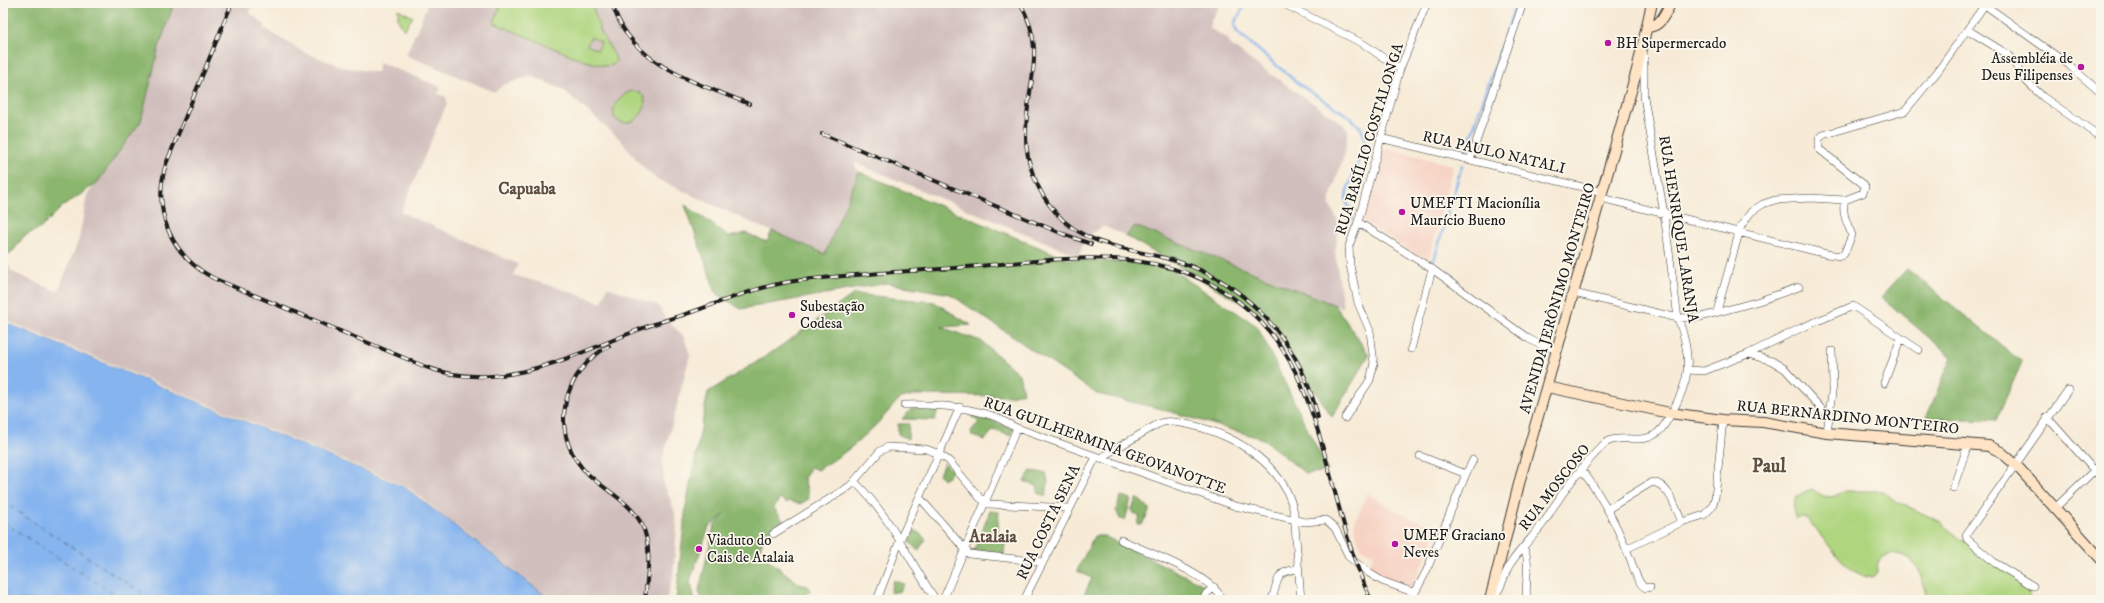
<svg xmlns="http://www.w3.org/2000/svg" width="2104" height="603" font-family="'IM FELL DW Pica',serif">
  <rect width="100%" height="100%" fill="#fbf7ec"/>
  <filter id="ink" filterUnits="userSpaceOnUse"><feTurbulence type="fractalNoise" baseFrequency=".025" numOctaves="2"/><feDisplacementMap in="SourceGraphic" scale="8" xChannelSelector="R" yChannelSelector="G"/><feConvolveMatrix kernelMatrix="1 2 1 2 8 2 1 2 1" color-interpolation-filters="sRGB"/></filter>
  <filter id="wash" filterUnits="userSpaceOnUse"><feTurbulence type="fractalNoise" baseFrequency=".012" numOctaves="4" result="noise"/><feDisplacementMap in="SourceGraphic" scale="16" xChannelSelector="R" yChannelSelector="G"/><feGaussianBlur stdDeviation="0.9" result="paint"/><feColorMatrix in="noise" values="0 0 0 0 0 0 0 0 0 0 0 0 0 0 0 0 0 1.4 0 .05"/><feComposite in="paint" operator="in"/></filter>
  <g filter="url(#wash)">
    <rect width="100%" height="100%" fill="#f7ebd7"/>
    <path fill="#f6d2c3" d="M 1389,149 L 1453,165 L 1428,263 L 1362,220 L 1381,154 L 1385,150 Z
      M 1367,493 L 1392,509 L 1437,529 L 1412,588 L 1376,574 L 1369,565 L 1374,555 L 1360,548 L 1354,525 Z"/>
    <path fill="#d1bfbd" d="M 174,3 L 252,3 L 250,13 L 266,26 L 264,28 L 303,52 L 343,67 L 373,72 L 377,72 L 379,62 L 441,87 L 438,94 L 446,97 L 447,103 L 401,212 L 518,264 L 513,275 L 556,287 L 602,303 L 607,287 L 658,305 L 665,318 L 684,337 L 690,355 L 662,462 L 664,484 L 674,509 L 677,526 L 673,578 L 666,600 L 551,600 L 405,487 L 3,321 L 4,257 L 12,272 L 58,292 L 79,239 L 87,195 L 110,166 L 141,121 L 159,47 Z
      M 424,3 L 1222,3 L 1211,20 L 1209,28 L 1227,38 L 1231,45 L 1257,65 L 1343,124 L 1348,130 L 1345,152 L 1330,199 L 1330,206 L 1340,225 L 1335,251 L 1343,308 L 1135,226 L 1126,236 L 1103,226 L 1085,238 L 1079,256 L 856,163 L 855,166 L 859,172 L 825,254 L 750,222 L 655,178 L 640,164 L 620,139 L 562,89 L 531,76 L 503,85 L 495,92 L 406,55 L 427,6 Z"/>
    <path fill="#afd57f" stroke="#66784e" fill-rule="evenodd" d="M 503,3 L 592,3 L 600,31 L 615,56 L 616,62 L 613,65 L 605,66 L 585,61 L 494,23 L 498,11 ZM 591,37 L 601,42 L 598,50 L 587,45 Z
      M 398,9 L 413,17 L 404,30 L 398,20 Z
      M 632,91 L 640,93 L 644,97 C 650,113 627,133 614,117 C 611,104 621,95 632,91 Z
      M 1812,489 L 1822,496 L 1832,497 L 1846,491 L 1882,491 L 1896,501 L 1941,522 L 1959,539 L 1968,542 L 2029,585 L 2029,600 L 1927,600 C 1925,589 1921,573 1915,564 C 1905,550 1875,550 1877,572 L 1872,578 C 1847,576 1823,536 1806,518 L 1801,517 L 1796,520 C 1790,502 1794,495 1812,489 Z"/>
    <path fill="#8bb66e" stroke="#546945" d="M 3,3 L 174,3 L 159,47 L 141,121 L 97,183 L 62,207 L 41,228 L 24,236 L 14,250 L 3,258 Z
      M 859,172 L 1067,259 L 1165,265 L 1257,326 L 1328,471 L 1306,474 L 1263,439 L 1158,408 L 1097,394 L 950,294 L 887,283 L 741,309 L 716,293 L 685,205 L 730,237 L 746,233 L 767,242 L 772,231 L 825,254 Z
      M 1135,226 L 1335,305 L 1369,355 L 1332,417 L 1266,317 L 1126,236 Z
      M 1907,269 L 2022,362 L 1996,420 L 1926,418 L 1952,357 L 1881,297 Z
      M 854,294 L 934,302 L 971,325 L 941,327 L 981,341 L 1019,374 L 1023,392 L 1011,396 L 916,395 L 900,398 C 875,428 851,451 817,470 L 811,467 L 804,478 L 809,499 L 800,504 L 789,501 L 787,503 L 780,498 L 774,508 L 784,522 L 765,533 L 759,552 L 799,584 L 808,586 L 811,591 L 798,600 L 702,600 L 699,591 L 714,526 L 725,514 L 709,527 L 690,581 L 695,600 L 676,600 L 686,506 L 708,392 L 771,353 Z
      M 938,408 L 935,420 L 902,419 L 911,409 Z
      M 969,412 L 1013,429 L 1011,436 L 993,430 L 985,440 L 972,436 L 971,431 L 979,422 L 971,416 Z
      M 898,424 L 909,424 L 908,439 L 898,434 Z
      M 944,463 L 953,471 L 944,480 L 939,474 Z
      M 1031,471 L 1046,473 L 1048,482 L 1046,496 L 1039,494 L 1037,486 L 1024,481 Z
      M 1121,496 L 1131,499 L 1125,520 L 1120,519 L 1116,510 Z
      M 1137,498 L 1150,509 L 1142,525 L 1137,524 L 1140,517 L 1131,511 Z
      M 990,511 L 999,512 L 998,531 L 1006,536 L 1004,553 L 974,551 Z
      M 915,530 L 926,539 L 918,551 L 909,542 Z
      M 1094,536 L 1104,536 L 1208,587 L 1198,599 L 1185,595 L 1180,600 L 1072,600 L 1084,595 L 1092,578 L 1077,571 Z
      M 893,580 L 904,584 L 900,591 L 890,593 Z"/>
    <path fill="#85b4ef" stroke="#506886" d="M 3,321 L 405,487 L 551,600 L 3,600 Z"/>
    <path fill="#f7ebd7" d="M 3,319 L 406,486 L 553,600 L 405,487 L 3,321 Z"/>
    <g fill="none" stroke-linecap="round" stroke-linejoin="round">
      <path stroke="#85b4ef" stroke-width="2.5" d="M 1246,3 L 1234,24 L 1237,32 L 1300,85 L 1350,117 L 1361,128 L 1365,138 L 1364,147 L 1347,191 L 1346,200 L 1353,219
        M 1466,151 L 1516,3
        M 1432,267 L 1462,165"/>
      <path stroke="#465970" stroke-width="1" stroke-dasharray="5 4" stroke-linecap="butt" d="M 3,502 L 153,600
        M 3,522 L 123,600"/>
    </g>
  </g>
  <g filter="url(#ink)">
    <g fill="none" stroke-linecap="round" stroke-linejoin="round">
      <g stroke="#3d3b38" stroke-width="8">
        <path id="street" d="M 1282,3 L 1362,43 L 1400,69
          M 1985,5 L 2069,65 L 2101,93
          M 1968,30 L 2007,54 L 2014,62 L 2023,78 L 2043,97 L 2101,137
          M 1380,138 L 1603,192
          M 1470,160 L 1523,3
          M 1601,198 L 1827,254 L 1841,256 L 1844,254 L 1852,235 C 1847,223 1841,212 1845,200
          M 1358,222 L 1432,269 L 1529,339 L 1543,346 L 1559,349
          M 1574,293 L 1678,318 L 1701,317 L 1759,301 L 1799,287
          M 1717,311 L 1741,226 L 1751,212 L 1763,204 L 1775,200 L 1810,198 L 1845,200 L 1863,193 L 1865,187 L 1863,184 L 1819,149 L 1819,139 L 1823,135 L 1905,111 L 1938,71 L 1986,3
          M 1411,349 L 1432,269
          M 1748,354 L 1772,361 L 1785,369 L 1830,418
          M 1688,370 L 1704,371 L 1748,354 L 1801,328 L 1853,306 L 1919,350
          M 1884,383 L 1901,338
          M 904,405 C 935,404 963,406 993,416 C 1002,419 1009,425 1017,428 L 1235,506 L 1305,522 L 1326,520 L 1335,528 L 1349,557 L 1369,573 L 1382,581 L 1415,593
          M 2047,417 L 2101,478
          M 1345,418 L 1370,380 L 1374,363 L 1370,331 L 1358,303 L 1350,265 L 1349,246 L 1358,222 L 1400,69 L 1427,3
          M 1827,433 L 1833,384 L 1832,351
          M 1420,456 L 1466,474 L 1473,460
          M 1100,458 L 1158,424 C 1168,419 1180,423 1191,425 C 1235,435 1285,465 1294,513 L 1301,600
          M 1581,469 C 1601,495 1617,525 1629,556 C 1633,564 1637,585 1646,588 L 1650,587
          M 854,481 C 893,519 907,558 936,600
          M 1953,488 L 1968,445
          M 920,498 L 969,554 L 1043,562
          M 2055,508 L 2101,464
          M 1608,509 L 1652,482 C 1669,484 1675,507 1682,522
          M 773,534 L 850,486 L 880,451 L 888,447 L 926,449 L 939,454 L 949,461 L 980,498 L 989,504 L 1070,508
          M 1121,540 C 1149,553 1209,573 1223,600
          M 1523,548 C 1532,559 1524,584 1527,600
          M 1626,549 L 1682,522 L 1704,515 L 1712,507 L 1715,498 L 1723,420
          M 2033,586 L 1995,563 L 1967,539 L 1966,535 L 2068,390
          M 1490,599 C 1503,591 1503,574 1511,563 C 1520,549 1532,538 1542,525 C 1548,518 1551,509 1557,502 C 1570,481 1586,463 1603,445 C 1619,429 1648,452 1665,424 C 1690,384 1694,362 1678,318 L 1664,214 L 1644,97 L 1644,54
          M 877,600 L 900,540 L 960,407
          M 943,600 L 1017,428
          M 1024,600 L 1096,457
          M 1203,600 L 1206,594 L 1214,587
          M 1272,600 C 1278,581 1275,571 1298,569
          M 1411,600 L 1426,572 L 1466,474"/>
      </g>
      <g stroke="#3d3b38" stroke-width="12">
        <path id="secondary" d="M 1647,27 C 1661,27 1665,13 1671,3
          M 1547,387 L 1670,413 L 1723,420 L 1763,422 L 1827,433 L 1989,446 L 2001,452 L 2016,465 L 2101,559
          M 1490,600 L 1522,472 L 1637,70 L 1652,3"/>
      </g>
      <use href="#street" stroke="#fff" stroke-width="7"/>
      <use href="#secondary" stroke="#fee4c5" stroke-width="10"/>
      <g stroke="#1c1c1c" stroke-width="4">
        <path id="rail" d="M 232,3 L 166,164 C 152,210 170,255 213,278 L 426,367 C 500,394 569,357 638,330 C 655,323 674,318 692,312 C 724,301 754,288 788,282 C 847,274 907,272 966,267 C 1060,260 1159,240 1239,302 C 1263,321 1283,346 1296,373 C 1330,446 1337,528 1371,600
          M 612,3 C 630,66 696,82 749,104
          M 1020,3 C 1048,52 1026,84 1026,133 C 1025,161 1037,192 1056,213 C 1085,246 1126,248 1165,258 C 1243,277 1301,341 1318,418
          M 822,134 L 1063,234 L 1091,244
          M 609,346 C 564,370 548,429 583,469 C 602,490 629,499 642,525 C 653,548 647,576 645,600"/>
      </g>
      <use href="#rail" stroke="#fbf7ec" stroke-width="2.5" stroke-dasharray="8" stroke-linecap="butt"/>
    </g>
  </g>
  <g fill="#b5179e" stroke="#fbf7ec" stroke-width="1.5">
    <circle cx="1608" cy="43" r="4"/>
    <circle cx="2081" cy="67" r="4"/>
    <circle cx="1402" cy="212" r="4"/>
    <circle cx="792" cy="315" r="4"/>
    <circle cx="1395" cy="544" r="4"/>
    <circle cx="699" cy="549" r="4"/>
  </g>
  <g text-anchor="middle" stroke-width="3.5" stroke-linejoin="round" paint-order="stroke">
    <g font-size="15" fill="#1c1c1c" stroke="#fbf7ec" text-anchor="start">
      <text x="1616" y="48">BH Supermercado</text>
      <text x="2073" y="63" text-anchor="end">Assembléia de<tspan x="2073" dy="17">Deus Filipenses</tspan></text>
      <text x="1410" y="208">UMEFTI Macionília<tspan x="1410" dy="17">Maurício Bueno</tspan></text>
      <text x="800" y="311">Subestação<tspan x="800" dy="17">Codesa</tspan></text>
      <text x="1403" y="540">UMEF Graciano<tspan x="1403" dy="17">Neves</tspan></text>
      <text x="707" y="545">Viaduto do<tspan x="707" dy="17">Cais de Atalaia</tspan></text>
    </g>
    <g font-size="15" fill="#1c1c1c" stroke="#fbf7ec">
      <text transform="translate(1369 139) rotate(-73)" y="5">RUA BASÍLIO COSTALONGA</text>
      <text transform="translate(1494 152) rotate(13)" y="5">RUA PAULO NATALI</text>
      <text transform="translate(1679 229) rotate(81)" y="5">RUA HENRIQUE LARANJA</text>
      <text transform="translate(1557 298) rotate(-74)" y="5">AVENIDA JERÔNIMO MONTEIRO</text>
      <text transform="translate(1848 417) rotate(6)" y="5">RUA BERNARDINO MONTEIRO</text>
      <text transform="translate(1105 445) rotate(20)" y="5">RUA GUILHERMINA GEOVANOTTE</text>
      <text transform="translate(1554 487) rotate(-52)" y="5">RUA MOSCOSO</text>
      <text transform="translate(1048 522) rotate(-64)" y="5">RUA COSTA SENA</text>
    </g>
    <g font-size="17" font-weight="bold" fill="#5e4f41" stroke="#fbf7ec">
      <text x="527" y="194">Capuaba</text>
      <text x="993" y="542">Atalaia</text>
    </g>
    <g font-size="19" font-weight="bold" fill="#5e4f41" stroke="#fbf7ec">
      <text x="1769" y="472">Paul</text>
    </g>
  </g>
  <rect width="2104" height="603" fill="none" stroke="#fbf7ec" stroke-width="16"/>
</svg>
